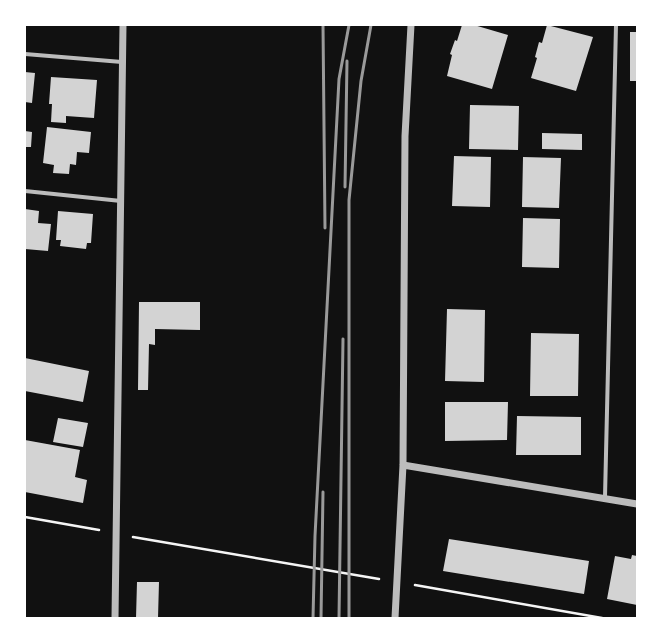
<svg xmlns="http://www.w3.org/2000/svg" width="662" height="643" font-family="Roboto,sans-serif">
  <rect width="100%" height="100%" fill="#111"/>
  <path fill="#d3d3d3" d="M 462,25 L 474,25 L 508,35 L 492,89 L 447,76 L 452,55 L 450,54 L 455,40 L 457,41 Z
    M 547,25 L 593,37 L 576,91 L 531,78 L 537,58 L 535,57 L 539,42 L 542,43 Z
    M 630,32 L 637,32 L 637,81 L 630,81 Z
    M 25,72 L 35,73 L 32,103 L 25,102 Z
    M 51,77 L 97,80 L 94,118 L 66,116 L 66,123 L 51,122 L 52,104 L 49,104 Z
    M 470,105 L 519,106 L 518,150 L 469,149 Z
    M 47,127 L 91,132 L 89,153 L 77,152 L 76,165 L 70,164 L 69,174 L 53,173 L 54,165 L 43,163 Z
    M 25,131 L 32,132 L 31,147 L 25,147 Z
    M 542,133 L 582,134 L 582,150 L 542,149 Z
    M 454,156 L 491,157 L 490,207 L 452,206 Z
    M 523,157 L 561,158 L 559,208 L 522,207 Z
    M 25,209 L 39,211 L 38,223 L 51,224 L 48,251 L 25,249 Z
    M 58,211 L 93,214 L 91,243 L 87,243 L 86,249 L 60,246 L 61,240 L 56,240 Z
    M 523,218 L 560,219 L 559,268 L 522,267 Z
    M 139,302 L 200,302 L 200,330 L 155,329 L 155,345 L 149,344 L 148,390 L 138,390 Z
    M 447,309 L 485,310 L 484,382 L 445,381 Z
    M 531,333 L 579,334 L 578,396 L 530,396 Z
    M 25,358 L 89,371 L 83,402 L 25,391 Z
    M 445,402 L 508,402 L 507,440 L 445,441 Z
    M 517,416 L 581,417 L 581,455 L 516,455 Z
    M 58,418 L 88,423 L 83,447 L 53,442 Z
    M 25,440 L 80,450 L 75,477 L 87,480 L 83,503 L 25,492 Z
    M 449,539 L 589,561 L 584,594 L 443,571 Z
    M 632,555 L 637,556 L 637,605 L 607,599 L 615,556 L 631,559 Z
    M 137,582 L 159,582 L 158,618 L 136,618 Z"/>
  <g fill="none" stroke-linecap="round" stroke-linejoin="round">
    <path stroke="#f5f5f5" stroke-width="2.5" d="M 25,517 L 99,530
      M 133,537 L 379,579
      M 415,585 L 602,618"/>
    <path stroke="#bcbcbc" stroke-width="4" d="M 25,54 L 122,62
      M 25,191 L 121,201
      M 605,497 L 616,25"/>
    <path stroke="#bcbcbc" stroke-width="7" d="M 403,465 L 637,504
      M 115,618 L 123,25
      M 395,618 L 403,465 L 405,136 L 411,25"/>
    <path stroke="#9a9a9a" stroke-width="3" d="M 323,25 L 325,228
      M 345,187 L 347,61
      M 313,618 L 315,536 L 339,79 L 349,25
      M 321,618 L 323,492
      M 339,618 L 343,339
      M 349,618 L 349,200 L 361,81 L 371,25"/>
  </g>
  <rect width="662" height="643" fill="none" stroke="#ffffff" stroke-width="52"/>
</svg>
